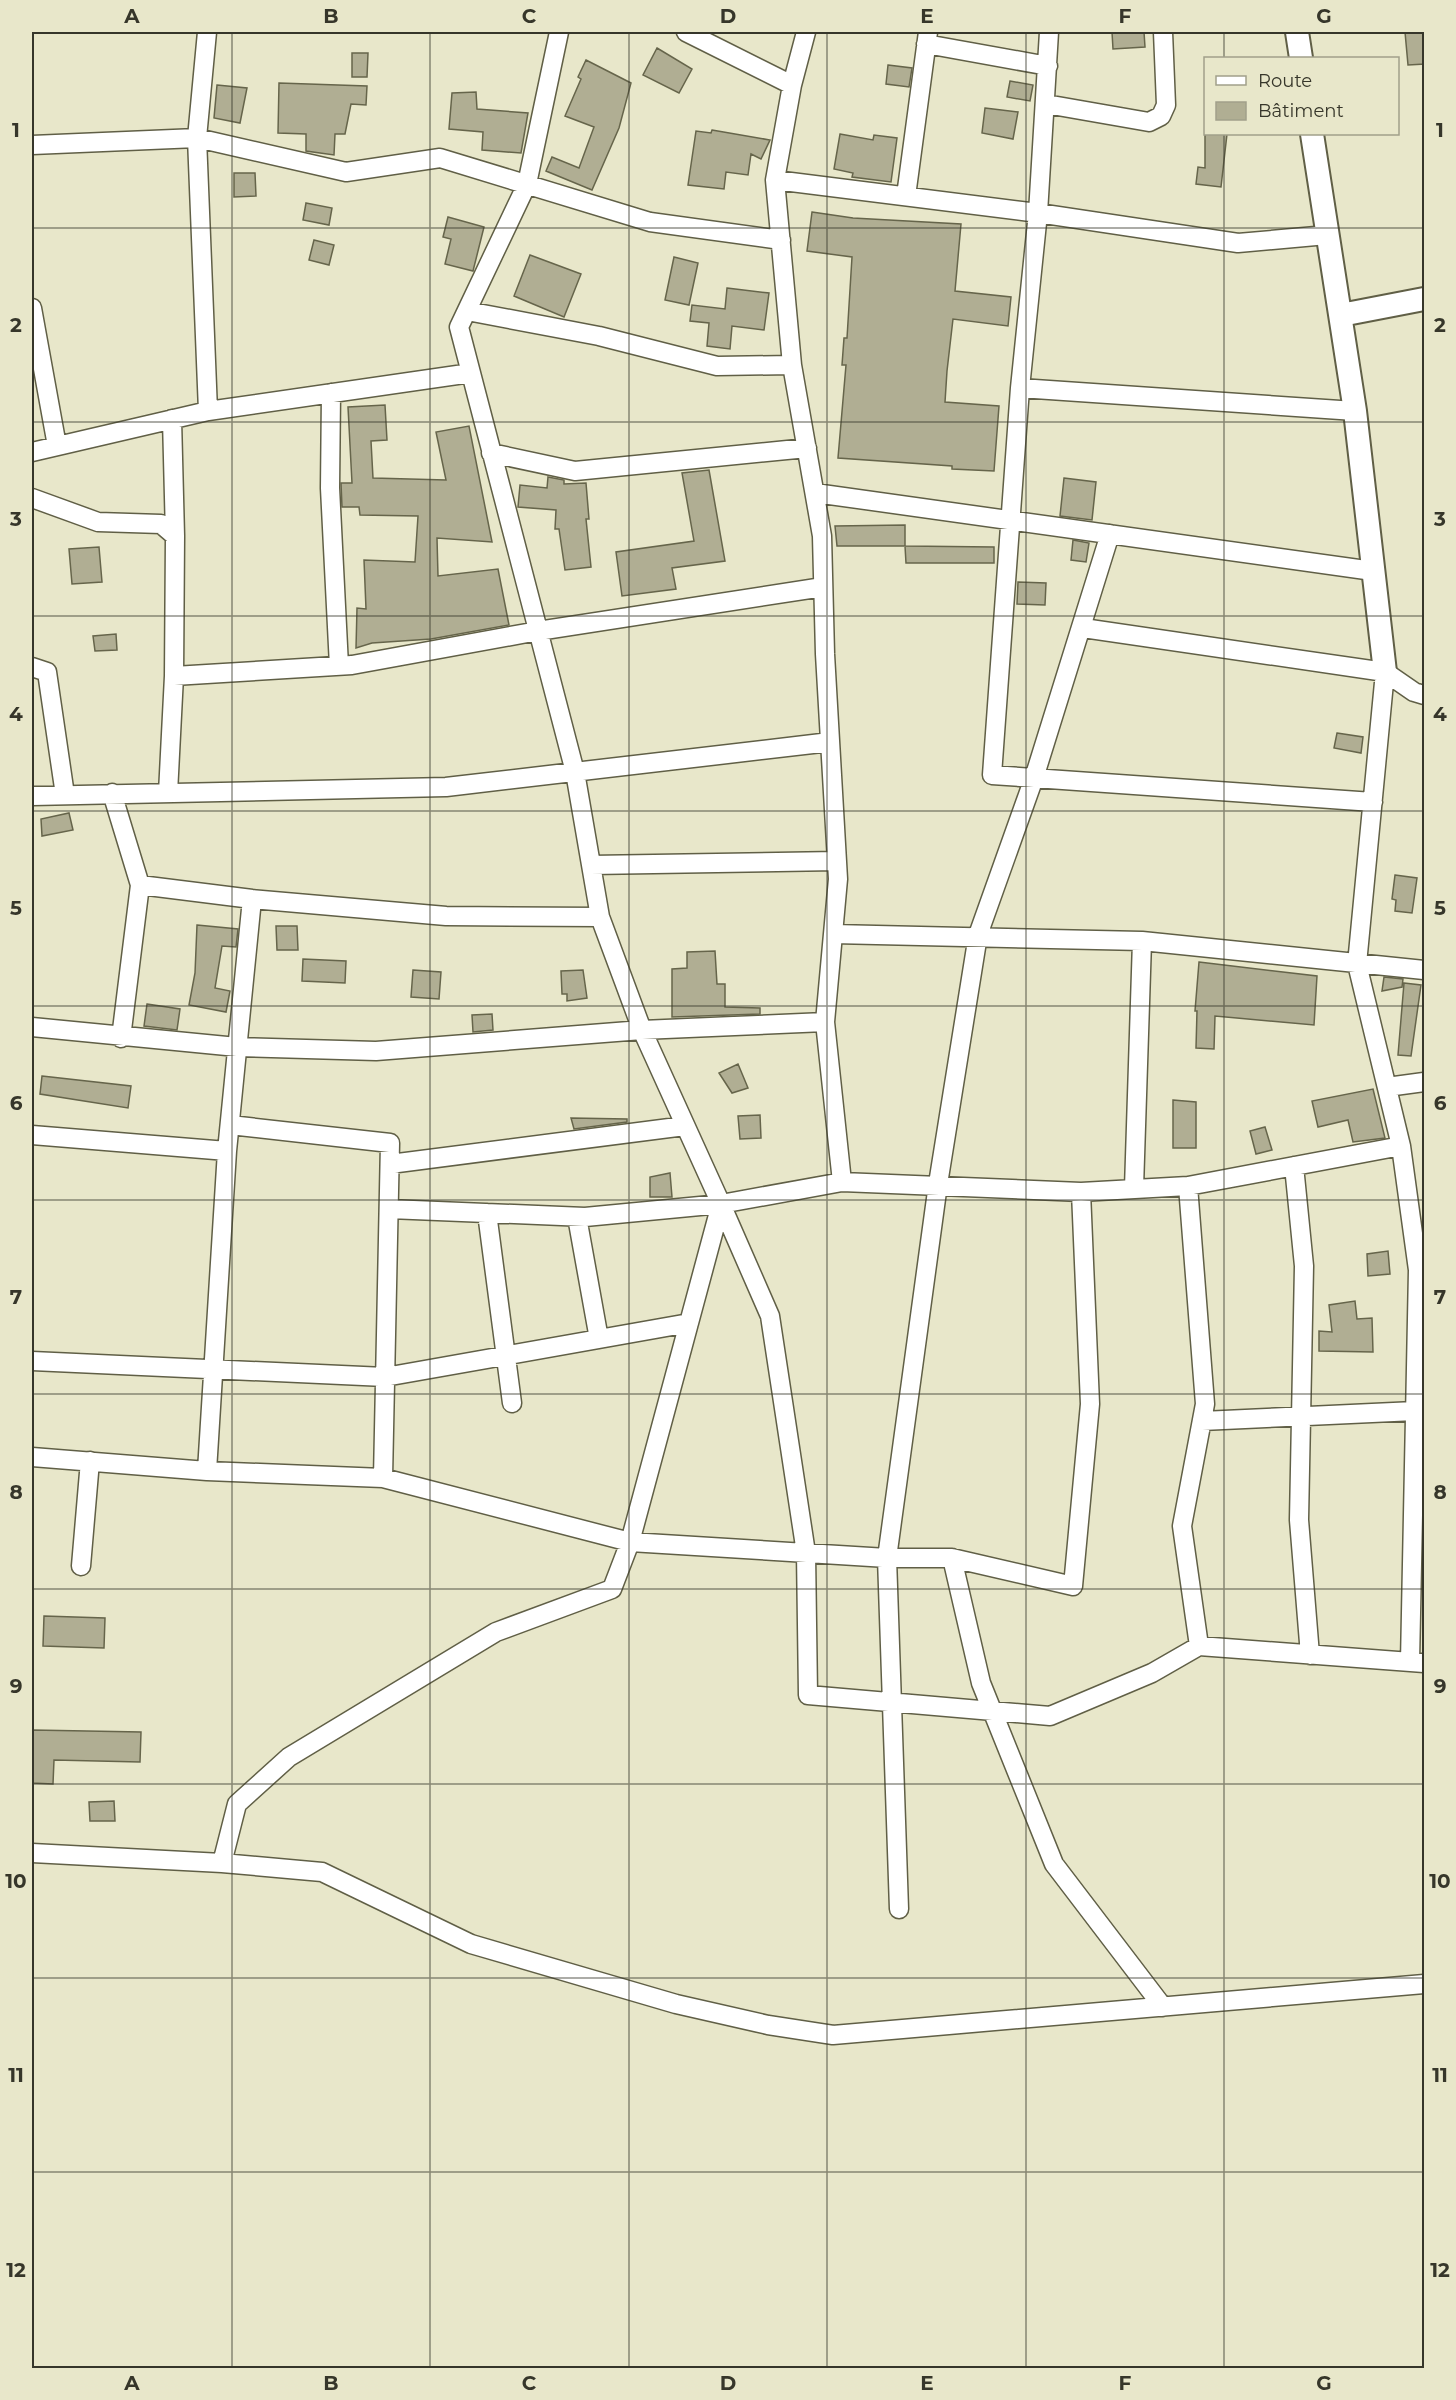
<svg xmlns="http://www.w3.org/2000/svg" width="1456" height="2400" font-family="Montserrat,sans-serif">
  <rect width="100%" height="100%" fill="#e8e7ca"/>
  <path fill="#b0ae93" stroke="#66654b" stroke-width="1.5" d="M 1112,32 L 1144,32 L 1145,47 L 1113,49 Z
    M 1405,32 L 1425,32 L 1425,64 L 1408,65 Z
    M 657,48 L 692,69 L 679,93 L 643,75 Z
    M 352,53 L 368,53 L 367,77 L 352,77 Z
    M 586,60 L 631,83 L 619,128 L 592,190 L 546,171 L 552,157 L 579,168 L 594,127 L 565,116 L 581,79 L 578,77 Z
    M 888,65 L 912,68 L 909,87 L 886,84 Z
    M 1010,81 L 1033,85 L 1030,101 L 1007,97 Z
    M 279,83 L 367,86 L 366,105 L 351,104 L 345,134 L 335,134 L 334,155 L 306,151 L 306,134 L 278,133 Z
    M 217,85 L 247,88 L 240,123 L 214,118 Z
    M 476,92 L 477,109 L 528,113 L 521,153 L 482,150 L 483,132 L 449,129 L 452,93 Z
    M 985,108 L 1018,112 L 1013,139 L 982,133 Z
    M 712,130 L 770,140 L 761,159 L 751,154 L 748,175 L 726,172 L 724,189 L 688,185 L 696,131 L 711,133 Z
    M 840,134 L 873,140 L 874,135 L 897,138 L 891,182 L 852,177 L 853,173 L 834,169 Z
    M 1205,134 L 1227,134 L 1221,187 L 1196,184 L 1198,167 L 1205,168 Z
    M 234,173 L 255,173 L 256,196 L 234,197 Z
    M 306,203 L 332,208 L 329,225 L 303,220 Z
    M 812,212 L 853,218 L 961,224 L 955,291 L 1011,297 L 1008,326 L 953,319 L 947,371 L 945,402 L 999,406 L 994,471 L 952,469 L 952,466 L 838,458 L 846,365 L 842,365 L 844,338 L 847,338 L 852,257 L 807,251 Z
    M 448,217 L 484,227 L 473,271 L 445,264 L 451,239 L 443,237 Z
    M 314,240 L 334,245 L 329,265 L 309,260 Z
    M 530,255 L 581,274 L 564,317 L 514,296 Z
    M 674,257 L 698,263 L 689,305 L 665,300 Z
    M 727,288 L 769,293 L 764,330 L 732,326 L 730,349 L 707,346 L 709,323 L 690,321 L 692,305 L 725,309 Z
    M 385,405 L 387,440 L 371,441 L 373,478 L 446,480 L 436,432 L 469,426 L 492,542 L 437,538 L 438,576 L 498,569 L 509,625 L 431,639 L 372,643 L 356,648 L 357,608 L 366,609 L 364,560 L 415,562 L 418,516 L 360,515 L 359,507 L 342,507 L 341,483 L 352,483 L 348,407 Z
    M 709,470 L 725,561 L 672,568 L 676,589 L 622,596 L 616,552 L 694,541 L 682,473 Z
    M 548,477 L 564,480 L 564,484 L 586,483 L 589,519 L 586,519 L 591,567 L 565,570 L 559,529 L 555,529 L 556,510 L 518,507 L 520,485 L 547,488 Z
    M 1064,478 L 1096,482 L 1092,520 L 1060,516 Z
    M 905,525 L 905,546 L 994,547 L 994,563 L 906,563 L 905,546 L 837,546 L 835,526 Z
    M 1073,540 L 1089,543 L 1086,562 L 1071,560 Z
    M 99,547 L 102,582 L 72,584 L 69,549 Z
    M 1018,582 L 1046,583 L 1045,605 L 1017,604 Z
    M 116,634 L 117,650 L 95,651 L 93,636 Z
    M 1337,733 L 1363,737 L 1361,753 L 1334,748 Z
    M 69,813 L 73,830 L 42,836 L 41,819 Z
    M 1395,875 L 1417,878 L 1412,913 L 1395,911 L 1396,900 L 1392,899 Z
    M 197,925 L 238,929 L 236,947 L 222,946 L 215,988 L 230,991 L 226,1012 L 189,1005 L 195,973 Z
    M 276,926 L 297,926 L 298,950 L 277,950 Z
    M 715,951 L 717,984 L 725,984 L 725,1007 L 760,1008 L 760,1014 L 672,1017 L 672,969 L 687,968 L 687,952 Z
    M 303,959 L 346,961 L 345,983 L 302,981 Z
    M 1199,962 L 1317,976 L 1314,1025 L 1215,1016 L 1214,1049 L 1196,1048 L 1197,1011 L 1195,1011 Z
    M 413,970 L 441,972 L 439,999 L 411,997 Z
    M 583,970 L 587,998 L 567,1001 L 567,994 L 562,994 L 561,971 Z
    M 1384,977 L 1403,979 L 1402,987 L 1382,991 Z
    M 1404,983 L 1421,985 L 1411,1056 L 1398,1055 Z
    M 147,1004 L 180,1009 L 177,1030 L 144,1026 Z
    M 492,1014 L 493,1030 L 473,1032 L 472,1015 Z
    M 738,1064 L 748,1088 L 732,1093 L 719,1073 Z
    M 42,1076 L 131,1086 L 128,1108 L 40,1094 Z
    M 1373,1089 L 1385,1138 L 1353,1142 L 1348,1120 L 1318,1127 L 1312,1101 Z
    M 1173,1100 L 1196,1102 L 1196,1148 L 1173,1148 Z
    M 760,1115 L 761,1138 L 740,1139 L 738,1116 Z
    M 571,1118 L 627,1119 L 627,1122 L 574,1129 Z
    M 1265,1127 L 1272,1150 L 1256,1154 L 1250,1131 Z
    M 670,1173 L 672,1197 L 650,1197 L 650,1177 Z
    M 1388,1251 L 1390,1274 L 1368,1276 L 1367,1254 Z
    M 1355,1301 L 1357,1319 L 1372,1318 L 1373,1352 L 1319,1351 L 1319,1331 L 1332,1332 L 1329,1305 Z
    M 44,1616 L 105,1618 L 104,1648 L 43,1646 Z
    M 32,1730 L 141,1732 L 140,1762 L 54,1760 L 53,1784 L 32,1783 Z
    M 114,1801 L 115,1821 L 90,1821 L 89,1802 Z"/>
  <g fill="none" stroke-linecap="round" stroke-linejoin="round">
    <g stroke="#605f46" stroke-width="21">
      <path id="minor" d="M 207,32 L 197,138 L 208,411
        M 686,32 L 792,85
        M 806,32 L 792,85 L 775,180 L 792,365 L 822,536 L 825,654 L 838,879 L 825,1022 L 842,1182
        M 1049,32 L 1038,213 L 1020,388 L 992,775 L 1373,802
        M 926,44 L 1048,66
        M 1046,104 L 1149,122 L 1161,116 L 1166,105 L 1163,32
        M 32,145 L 197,138 L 346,172 L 440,158 L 650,222 L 781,240
        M 775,180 L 1038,213 L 1238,243 L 1327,235
        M 906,196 L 928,32
        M 32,308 L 57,446
        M 467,311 L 599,336 L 717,366 L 792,365
        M 1020,388 L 1355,411
        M 331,393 L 330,488 L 339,666
        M 172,419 L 175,536
        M 32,452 L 208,411 L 471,373
        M 491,453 L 575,471 L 807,448
        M 815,493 L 1373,571
        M 32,498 L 98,522 L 161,524 L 175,536 L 174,676 L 168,793
        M 1083,628 L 1385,672 L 1414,692 L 1424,695
        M 32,667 L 47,672 L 65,795
        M 1385,672 L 1357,964 L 1401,1146 L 1418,1270 L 1410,1662
        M 174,676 L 352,665 L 538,631 L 823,587
        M 112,793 L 140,885 L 121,1038
        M 32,796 L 446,787 L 830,742
        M 591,865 L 837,861
        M 140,885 L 252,899 L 446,916 L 600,917
        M 833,934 L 1142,941 L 1424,970
        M 32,1027 L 237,1047 L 376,1051 L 642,1030 L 825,1022
        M 1387,1087 L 1424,1082
        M 230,1125 L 390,1143 L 383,1478
        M 32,1135 L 227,1151
        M 390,1164 L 685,1126
        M 1294,1166 L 1304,1266 L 1299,1520 L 1310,1655
        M 1188,1186 L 1205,1404 L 1182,1526 L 1199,1646
        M 1134,1188 L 1142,941
        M 721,1204 L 770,1316 L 806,1553 L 808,1695 L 1050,1716 L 1152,1673 L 1199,1646 L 1424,1663
        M 389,1209 L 585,1217 L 721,1204 L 842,1182 L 1081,1192 L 1188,1186 L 1401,1146
        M 487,1213 L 512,1403
        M 577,1217 L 599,1339
        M 32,1361 L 385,1377 L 689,1323
        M 1202,1421 L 1415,1411
        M 32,1457 L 207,1471 L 383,1478 L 630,1542 L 887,1558 L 952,1558 L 981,1683 L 1054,1864 L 1163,2007
        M 207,1471 L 227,1151 L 252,899
        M 952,1558 L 1073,1586 L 1090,1404 L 1081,1192
        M 81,1566 L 90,1461
        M 32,1853 L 222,1863 L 322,1872 L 471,1944 L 676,2004 L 768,2025 L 833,2035 L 1424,1984
        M 222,1863 L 237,1804 L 289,1757 L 496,1632 L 612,1589 L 630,1542 L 721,1204 L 642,1030 L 600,917 L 575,772 L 459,327 L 527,184 L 559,32
        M 899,1909 L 887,1558 L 938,1184 L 978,935 L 1034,778 L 1110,534"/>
    </g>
    <g stroke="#605f46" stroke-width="26">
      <path id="tertiary" d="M 1297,32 L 1301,58
        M 1312,134 L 1355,411 L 1385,672
        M 1341,315 L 1424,299"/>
    </g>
    <use href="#minor" stroke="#fff" stroke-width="18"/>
    <use href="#tertiary" stroke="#fff" stroke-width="22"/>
  </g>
  <path fill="none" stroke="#36362a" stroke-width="1.5" stroke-opacity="0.55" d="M 232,32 L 232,2368M 430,32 L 430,2368M 629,32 L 629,2368M 827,32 L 827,2368M 1026,32 L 1026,2368M 1224,32 L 1224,58M 1224,134 L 1224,2368M 32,228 L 1424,228M 32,422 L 1424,422M 32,616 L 1424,616M 32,811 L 1424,811M 32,1006 L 1424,1006M 32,1200 L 1424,1200M 32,1394 L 1424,1394M 32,1589 L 1424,1589M 32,1784 L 1424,1784M 32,1978 L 1424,1978M 32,2172 L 1424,2172"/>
  <rect width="1456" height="2400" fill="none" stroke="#e8e7ca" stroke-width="66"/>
  <rect x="1204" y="57" width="195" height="78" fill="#e8e7ca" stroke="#a1a08a" stroke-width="1.5"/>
  <rect x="1216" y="76" width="30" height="9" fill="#ffffff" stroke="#a1a08a" stroke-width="1.5"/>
  <text x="1258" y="87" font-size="18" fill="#36362a">Route</text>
  <rect x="1216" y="102" width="30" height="18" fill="#b0ae93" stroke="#a1a08a" stroke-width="1.5"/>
  <text x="1258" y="117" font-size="18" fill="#36362a">Bâtiment</text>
  <rect x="33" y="33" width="1390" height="2334" fill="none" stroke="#36362a" stroke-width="2"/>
  <g font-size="20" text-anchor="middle" font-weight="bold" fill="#36362a">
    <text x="132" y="23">A</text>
    <text x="331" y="23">B</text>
    <text x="529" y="23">C</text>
    <text x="728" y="23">D</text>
    <text x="927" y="23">E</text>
    <text x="1125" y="23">F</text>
    <text x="1324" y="23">G</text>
    <text x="16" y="137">1</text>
    <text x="1440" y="137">1</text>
    <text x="16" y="332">2</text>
    <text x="1440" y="332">2</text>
    <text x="16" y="526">3</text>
    <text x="1440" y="526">3</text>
    <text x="16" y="721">4</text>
    <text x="1440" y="721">4</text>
    <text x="16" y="915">5</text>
    <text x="1440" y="915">5</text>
    <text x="16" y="1110">6</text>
    <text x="1440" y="1110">6</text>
    <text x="16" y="1304">7</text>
    <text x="1440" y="1304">7</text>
    <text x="16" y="1499">8</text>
    <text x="1440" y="1499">8</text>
    <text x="16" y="1693">9</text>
    <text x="1440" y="1693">9</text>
    <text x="16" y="1888">10</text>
    <text x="1440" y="1888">10</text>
    <text x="16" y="2082">11</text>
    <text x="1440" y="2082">11</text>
    <text x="16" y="2277">12</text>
    <text x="1440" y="2277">12</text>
    <text x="132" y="2390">A</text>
    <text x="331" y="2390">B</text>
    <text x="529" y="2390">C</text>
    <text x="728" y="2390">D</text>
    <text x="927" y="2390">E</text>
    <text x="1125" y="2390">F</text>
    <text x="1324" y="2390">G</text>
  </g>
</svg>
